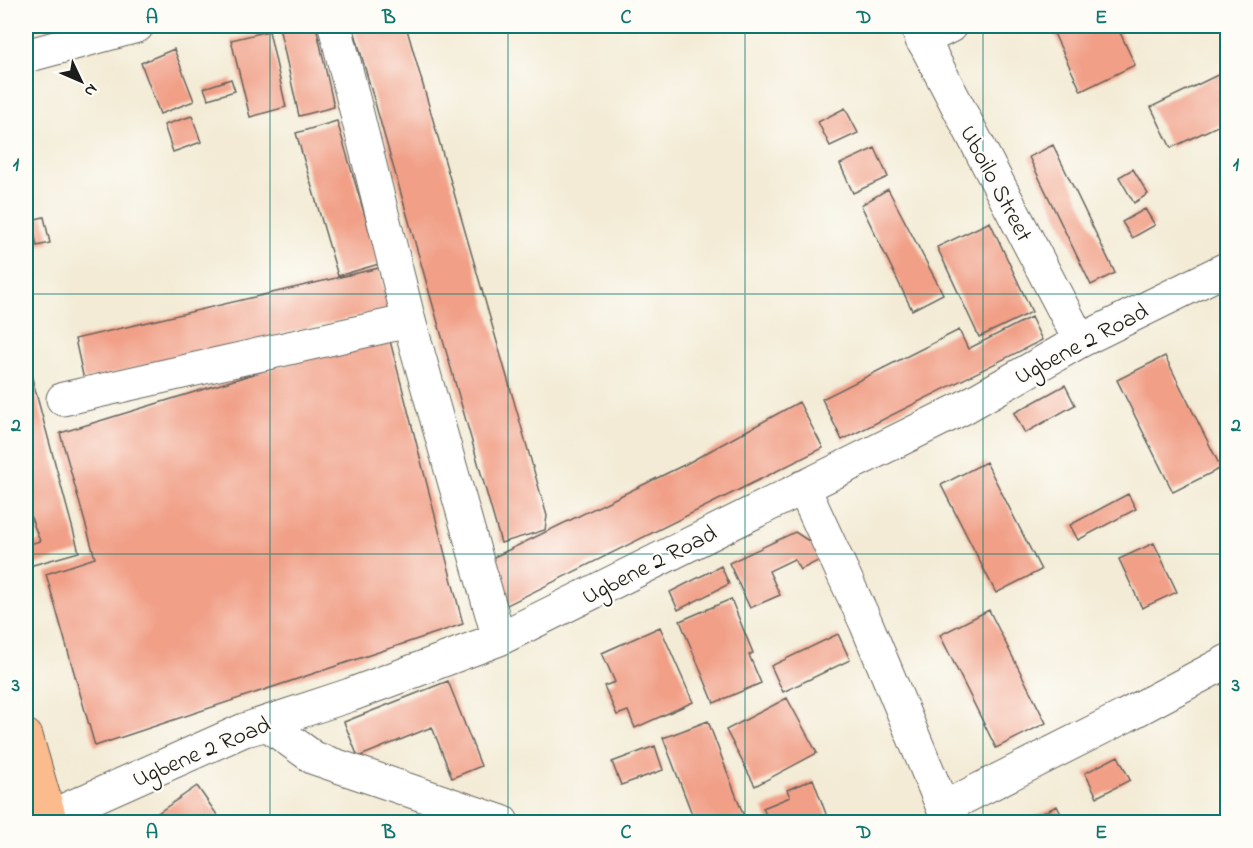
<svg xmlns="http://www.w3.org/2000/svg" width="1253" height="848" font-family="'Indie Flower',sans-serif">
  <rect width="100%" height="100%" fill="#fdfcf7"/>
  <filter id="ink" filterUnits="userSpaceOnUse"><feTurbulence type="fractalNoise" baseFrequency=".0167" numOctaves="2"/><feDisplacementMap in="SourceGraphic" scale="12" xChannelSelector="R" yChannelSelector="G"/><feConvolveMatrix kernelMatrix="1 2 1 2 8 2 1 2 1" color-interpolation-filters="sRGB"/></filter>
  <filter id="wash" filterUnits="userSpaceOnUse"><feTurbulence type="fractalNoise" baseFrequency=".008" numOctaves="4" result="noise"/><feDisplacementMap in="SourceGraphic" scale="24" xChannelSelector="R" yChannelSelector="G"/><feGaussianBlur stdDeviation="1.35" result="paint"/><feColorMatrix in="noise" values="0 0 0 0 0 0 0 0 0 0 0 0 0 0 0 0 0 1.4 0 .05"/><feComposite in="paint" operator="in"/></filter>
  <g filter="url(#wash)">
    <rect width="100%" height="100%" fill="#f3ebd5"/>
    <g id="blocks">
      <path fill="#f19f86" d="M 26,26 L 47,26 L 26,33 Z
        M 287,26 L 316,26 L 334,107 L 299,116 L 279,27 Z
        M 353,26 L 406,26 L 547,516 L 545,530 L 501,543 Z
        M 1043,26 L 1117,26 L 1135,65 L 1081,91 L 1052,29 L 1046,32 Z
        M 269,31 L 286,107 L 250,117 L 231,40 Z
        M 174,49 L 194,101 L 160,114 L 141,63 Z
        M 1228,70 L 1228,121 L 1171,148 L 1151,107 Z
        M 231,79 L 235,91 L 208,99 L 204,88 Z
        M 845,108 L 858,133 L 830,146 L 818,122 Z
        M 192,116 L 201,142 L 173,152 L 164,125 Z
        M 337,121 L 379,264 L 338,276 L 296,133 Z
        M 1053,145 L 1115,273 L 1091,285 L 1029,157 Z
        M 875,148 L 888,177 L 853,193 L 840,164 Z
        M 1133,169 L 1148,194 L 1134,203 L 1119,177 Z
        M 888,189 L 943,294 L 912,310 L 861,205 Z
        M 1145,209 L 1155,225 L 1132,238 L 1122,222 Z
        M 44,217 L 50,243 L 37,246 L 31,220 Z
        M 990,222 L 1032,312 L 979,337 L 937,247 Z
        M 379,268 L 389,309 L 84,380 L 75,339 Z
        M 1031,317 L 1042,340 L 842,440 L 822,399 L 959,330 L 968,349 Z
        M 388,333 L 463,624 L 95,746 L 46,574 L 95,558 L 60,433 Z
        M 26,356 L 79,552 L 26,567 L 26,545 L 40,541 L 26,505 Z
        M 1165,356 L 1221,468 L 1173,492 L 1117,380 Z
        M 1065,385 L 1075,405 L 1025,433 L 1014,413 Z
        M 799,402 L 823,448 L 501,608 L 492,558 L 686,464 Z
        M 986,462 L 1041,570 L 996,593 L 941,485 Z
        M 1128,494 L 1136,509 L 1078,540 L 1070,525 Z
        M 795,532 L 812,543 L 820,560 L 800,570 L 794,559 L 769,571 L 780,595 L 750,608 L 729,563 Z
        M 1154,543 L 1177,592 L 1142,608 L 1119,559 Z
        M 721,566 L 729,584 L 678,610 L 670,592 Z
        M 731,599 L 753,653 L 749,655 L 761,683 L 714,703 L 680,621 Z
        M 989,610 L 1046,723 L 996,748 L 940,635 Z
        M 660,627 L 693,702 L 635,728 L 628,711 L 617,715 L 604,686 L 615,682 L 602,653 Z
        M 838,634 L 850,660 L 783,692 L 771,666 Z
        M 448,681 L 481,766 L 452,778 L 432,727 L 358,757 L 344,722 Z
        M 787,698 L 817,753 L 755,786 L 726,730 Z
        M 708,721 L 746,822 L 695,822 L 663,738 Z
        M 655,746 L 663,770 L 621,785 L 612,762 Z
        M 1118,756 L 1130,780 L 1097,797 L 1085,773 Z
        M 813,779 L 829,822 L 769,822 L 763,808 L 790,797 L 787,790 Z
        M 197,786 L 222,822 L 145,822 Z
        M 1057,806 L 1065,822 L 1024,822 Z"/>
    </g>
  </g>
  <g filter="url(#ink)">
    <use href="#blocks" fill-opacity="0" stroke="#67645d" stroke-width="1.5"/>
    <g fill="none" stroke-linecap="round" stroke-linejoin="round">
      <g stroke="#67645d" stroke-width="35">
        <path id="minor" d="M 335,26 L 409,321 L 499,639
          M 916,26 L 1080,341
          M 922,40 L 950,26
          M 26,56 L 137,26
          M 63,399 L 409,321
          M 803,487 L 866,623 L 949,822
          M 249,729 L 267,724 L 314,758 L 502,822
          M 943,808 L 1125,716 L 1228,661
          M 38,822 L 244,730 L 350,695 L 499,639 L 963,408 L 1080,341 L 1228,268"/>
      </g>
      <g stroke="#67645d" stroke-width="35">
        <path id="primary" d="M 26,736 L 51,822"/>
      </g>
      <use href="#minor" stroke="#fff" stroke-width="33"/>
      <use href="#primary" stroke="#fbbb8c" stroke-width="33"/>
    </g>
  </g>
  <path fill="none" stroke="#0f766e" stroke-width="1.5" stroke-opacity="0.55" d="M 270,26 L 270,822M 508,26 L 508,822M 745,26 L 745,822M 983,26 L 983,822M 26,294 L 1228,294M 26,554 L 1228,554"/>
  <g text-anchor="middle" stroke-width="4.5" stroke-linejoin="round" paint-order="stroke">
    <g font-size="24" fill="#1c1c1c" stroke="#fdfcf7">
      <text transform="translate(997 183) rotate(62)" y="8">Uboilo Street</text>
      <text transform="translate(1081 343) rotate(-28)" y="8">Ugbene 2 Road</text>
      <text transform="translate(649 564) rotate(-27)" y="8">Ugbene 2 Road</text>
      <text transform="translate(201 751) rotate(-23)" y="8">Ugbene 2 Road</text>
    </g>
  </g>
  <rect width="1253" height="848" fill="none" stroke="#fdfcf7" stroke-width="66"/>
  <g transform="translate(81 81) rotate(134)" stroke="#fdfcf7" stroke-width="4.5" paint-order="stroke">
  <path d="M0-4.5L10 22L0 15L-10 22Z" fill="#1c1c1c"/>
  <text y="-9" font-size="16" font-weight="bold" text-anchor="middle" fill="#1c1c1c">N</text>
  </g>
  <rect x="33" y="33" width="1187" height="782" fill="none" stroke="#0f766e" stroke-width="2"/>
  <g font-size="20" text-anchor="middle" font-weight="bold" fill="#0f766e">
    <text x="152" y="23">A</text>
    <text x="389" y="23">B</text>
    <text x="626" y="23">C</text>
    <text x="864" y="23">D</text>
    <text x="1101" y="23">E</text>
    <text x="16" y="170">1</text>
    <text x="1236" y="170">1</text>
    <text x="16" y="431">2</text>
    <text x="1236" y="431">2</text>
    <text x="16" y="691">3</text>
    <text x="1236" y="691">3</text>
    <text x="152" y="838">A</text>
    <text x="389" y="838">B</text>
    <text x="626" y="838">C</text>
    <text x="864" y="838">D</text>
    <text x="1101" y="838">E</text>
  </g>
</svg>
